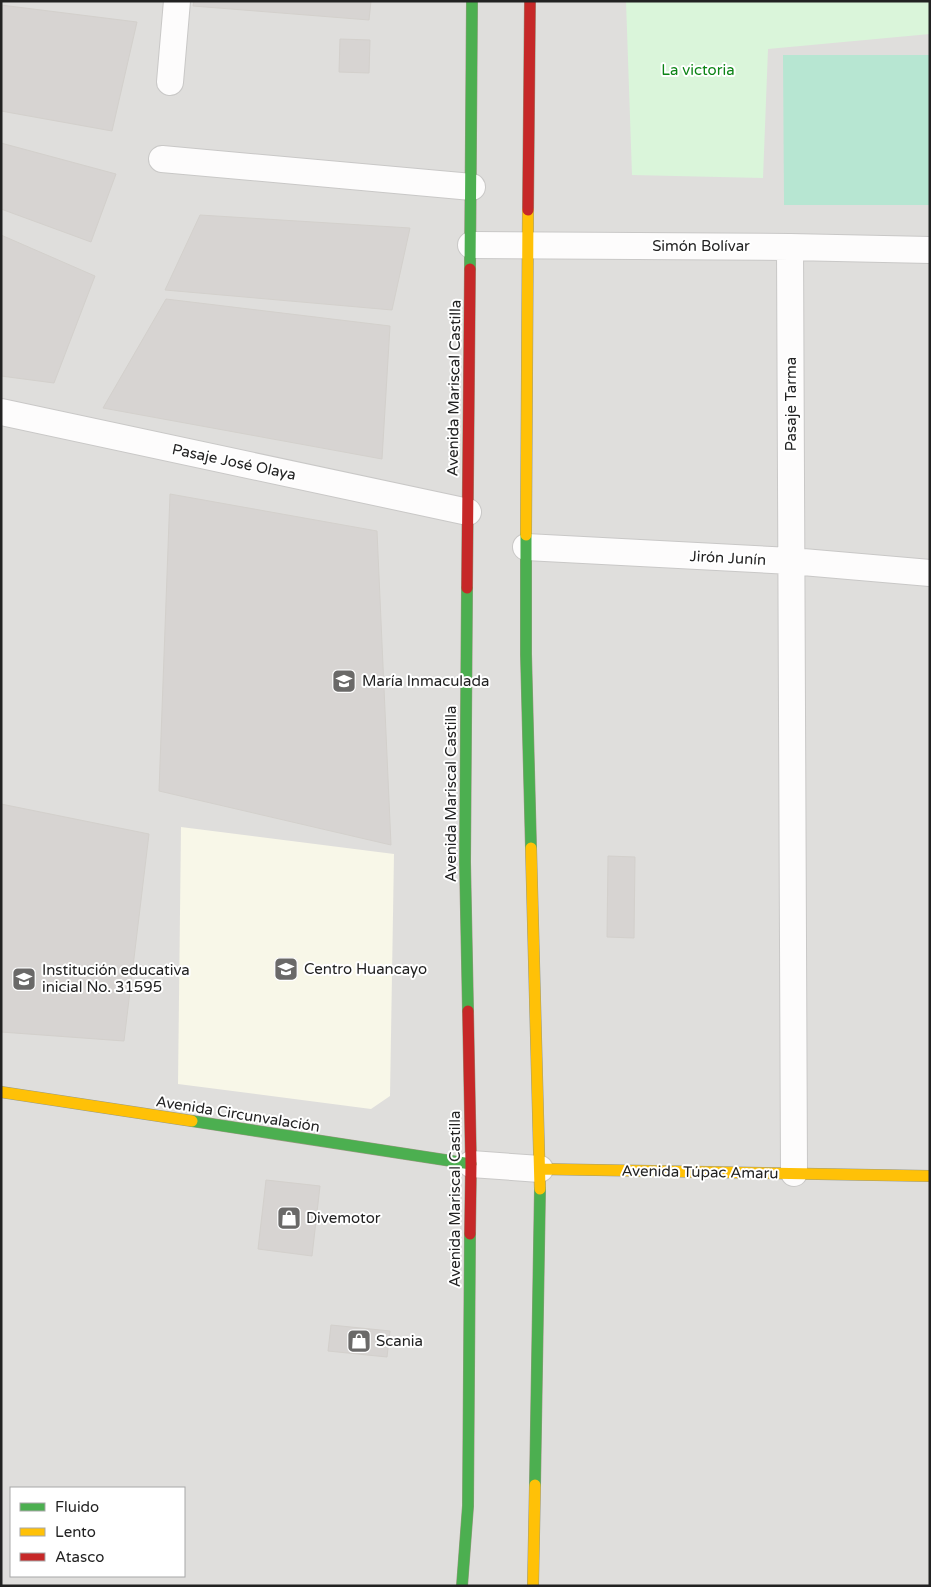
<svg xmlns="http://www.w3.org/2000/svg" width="931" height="1587" font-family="'Varela Round',sans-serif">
  <rect width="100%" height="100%" fill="#f0eeeb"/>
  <path fill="#dfdedc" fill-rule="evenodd" d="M 1,1 L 930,1 L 930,1586 L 1,1586 ZM 11,1488 L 184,1488 L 184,1576 L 11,1576 Z"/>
  <path fill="#f8f7e8" d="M 181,827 L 394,854 L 390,1096 L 371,1109 L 178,1084 Z"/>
  <path fill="#daf5da" d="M 626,1 L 930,1 L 930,34 L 768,49 L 763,178 L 632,175 Z"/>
  <path fill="#b7e6d2" d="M 783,55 L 930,55 L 930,205 L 784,205 Z"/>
  <path fill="#d7d4d2" stroke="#d3d0cc" d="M 194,1 L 371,1 L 369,20 L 193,6 Z
    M 1,5 L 137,22 L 112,131 L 1,111 Z
    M 340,39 L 370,40 L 369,73 L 339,72 Z
    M 1,143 L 116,174 L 91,242 L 1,209 Z
    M 200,215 L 410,228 L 392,310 L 165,290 Z
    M 1,235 L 95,276 L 54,383 L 1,376 Z
    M 166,299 L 390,326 L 382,459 L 103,408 Z
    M 170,494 L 377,531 L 391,845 L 159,791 Z
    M 1,804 L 149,834 L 124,1041 L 1,1032 Z
    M 608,856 L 635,857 L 634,938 L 607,937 Z
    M 266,1180 L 320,1186 L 312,1256 L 258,1249 Z
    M 331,1325 L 390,1331 L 387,1357 L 328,1351 Z"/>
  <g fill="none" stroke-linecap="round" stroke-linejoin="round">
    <g stroke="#c9c8c7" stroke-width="28">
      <path id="street" d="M 170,82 L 177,1
        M 162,159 L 472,187
        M 471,245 L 790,247 L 930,250
        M 790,247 L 794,1173
        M 1,412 L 468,512
        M 526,547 L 791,561 L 930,573
        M 471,1164 L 540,1169"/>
    </g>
    <g stroke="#999a82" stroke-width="12">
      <path id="fast" d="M 470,269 L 472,1
        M 526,535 L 526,654 L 531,848
        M 467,588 L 465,862 L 468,1011
        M 192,1121 L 471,1164
        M 535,1485 L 540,1189
        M 462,1586 L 468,1506 L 470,1234"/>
    </g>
    <g stroke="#999a82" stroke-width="12">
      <path id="slow" d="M 526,535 L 528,210
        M 531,848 L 540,1189
        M 1,1092 L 192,1121
        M 540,1169 L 930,1176
        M 533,1586 L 535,1485"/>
    </g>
    <g stroke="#999a82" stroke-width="12">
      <path id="jam" d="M 528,210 L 530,1
        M 467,588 L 470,269
        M 468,1011 L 471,1164 L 470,1234"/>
    </g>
    <use href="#street" stroke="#fdfcfc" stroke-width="26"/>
    <use href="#fast" stroke="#4caf50" stroke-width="11"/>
    <use href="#slow" stroke="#ffc107" stroke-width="11"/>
    <use href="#jam" stroke="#c62828" stroke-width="11"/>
  </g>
  <defs>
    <g id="school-square" transform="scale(1.25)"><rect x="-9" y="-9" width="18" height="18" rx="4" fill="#6a6968" stroke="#fff"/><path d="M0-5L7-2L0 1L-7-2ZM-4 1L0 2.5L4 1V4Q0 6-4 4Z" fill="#fff"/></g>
    <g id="shop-square" transform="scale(1.25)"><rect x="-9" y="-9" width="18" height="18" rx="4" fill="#6a6968" stroke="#fff"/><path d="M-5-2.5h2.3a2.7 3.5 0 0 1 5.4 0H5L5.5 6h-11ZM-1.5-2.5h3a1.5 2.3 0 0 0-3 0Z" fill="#fff"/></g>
  </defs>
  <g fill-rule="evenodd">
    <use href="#school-square" x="344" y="681"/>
    <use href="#school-square" x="286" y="969"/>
    <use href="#school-square" x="24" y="979"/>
    <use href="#shop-square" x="289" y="1218"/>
    <use href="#shop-square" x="359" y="1341"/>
  </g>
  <g text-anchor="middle" stroke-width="4" stroke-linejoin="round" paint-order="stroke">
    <g font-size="15" fill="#0c8416" stroke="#fff">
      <text x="698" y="75">La victoria</text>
    </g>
    <g font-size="15" fill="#222" stroke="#fff">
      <text x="701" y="251">Simón Bolívar</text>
      <text transform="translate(454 388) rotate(-89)" y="5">Avenida Mariscal Castilla</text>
      <text transform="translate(791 404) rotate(-90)" y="5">Pasaje Tarma</text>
      <text transform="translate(234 462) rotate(12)" y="5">Pasaje José Olaya</text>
      <text transform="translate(728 558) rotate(3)" y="5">Jirón Junín</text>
      <text transform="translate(451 794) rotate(-90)" y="5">Avenida Mariscal Castilla</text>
      <text transform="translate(238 1114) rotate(9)" y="5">Avenida Circunvalación</text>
      <text transform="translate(700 1172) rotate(1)" y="5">Avenida Túpac Amaru</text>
      <text transform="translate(455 1199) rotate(-90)" y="5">Avenida Mariscal Castilla</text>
    </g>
    <g font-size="15" fill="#222" stroke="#fff" text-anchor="start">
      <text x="362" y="686">María Inmaculada</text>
      <text x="304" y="974">Centro Huancayo</text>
      <text x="42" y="975">Institución educativa<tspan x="42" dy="17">inicial No. 31595</tspan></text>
      <text x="306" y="1223">Divemotor</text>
      <text x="376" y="1346">Scania</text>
    </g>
  </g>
  <rect width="931" height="1587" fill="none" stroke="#222222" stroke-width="5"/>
  <rect x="10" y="1487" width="175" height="90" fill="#ffffff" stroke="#a7a7a7"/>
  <rect x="20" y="1503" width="25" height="8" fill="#4caf50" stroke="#a7a7a7"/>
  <text x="55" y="1512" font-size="15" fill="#222222">Fluido</text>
  <rect x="20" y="1528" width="25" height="8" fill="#ffc107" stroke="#a7a7a7"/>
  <text x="55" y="1537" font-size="15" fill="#222222">Lento</text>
  <rect x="20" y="1553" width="25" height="8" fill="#c62828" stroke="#a7a7a7"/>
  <text x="55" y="1562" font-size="15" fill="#222222">Atasco</text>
</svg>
